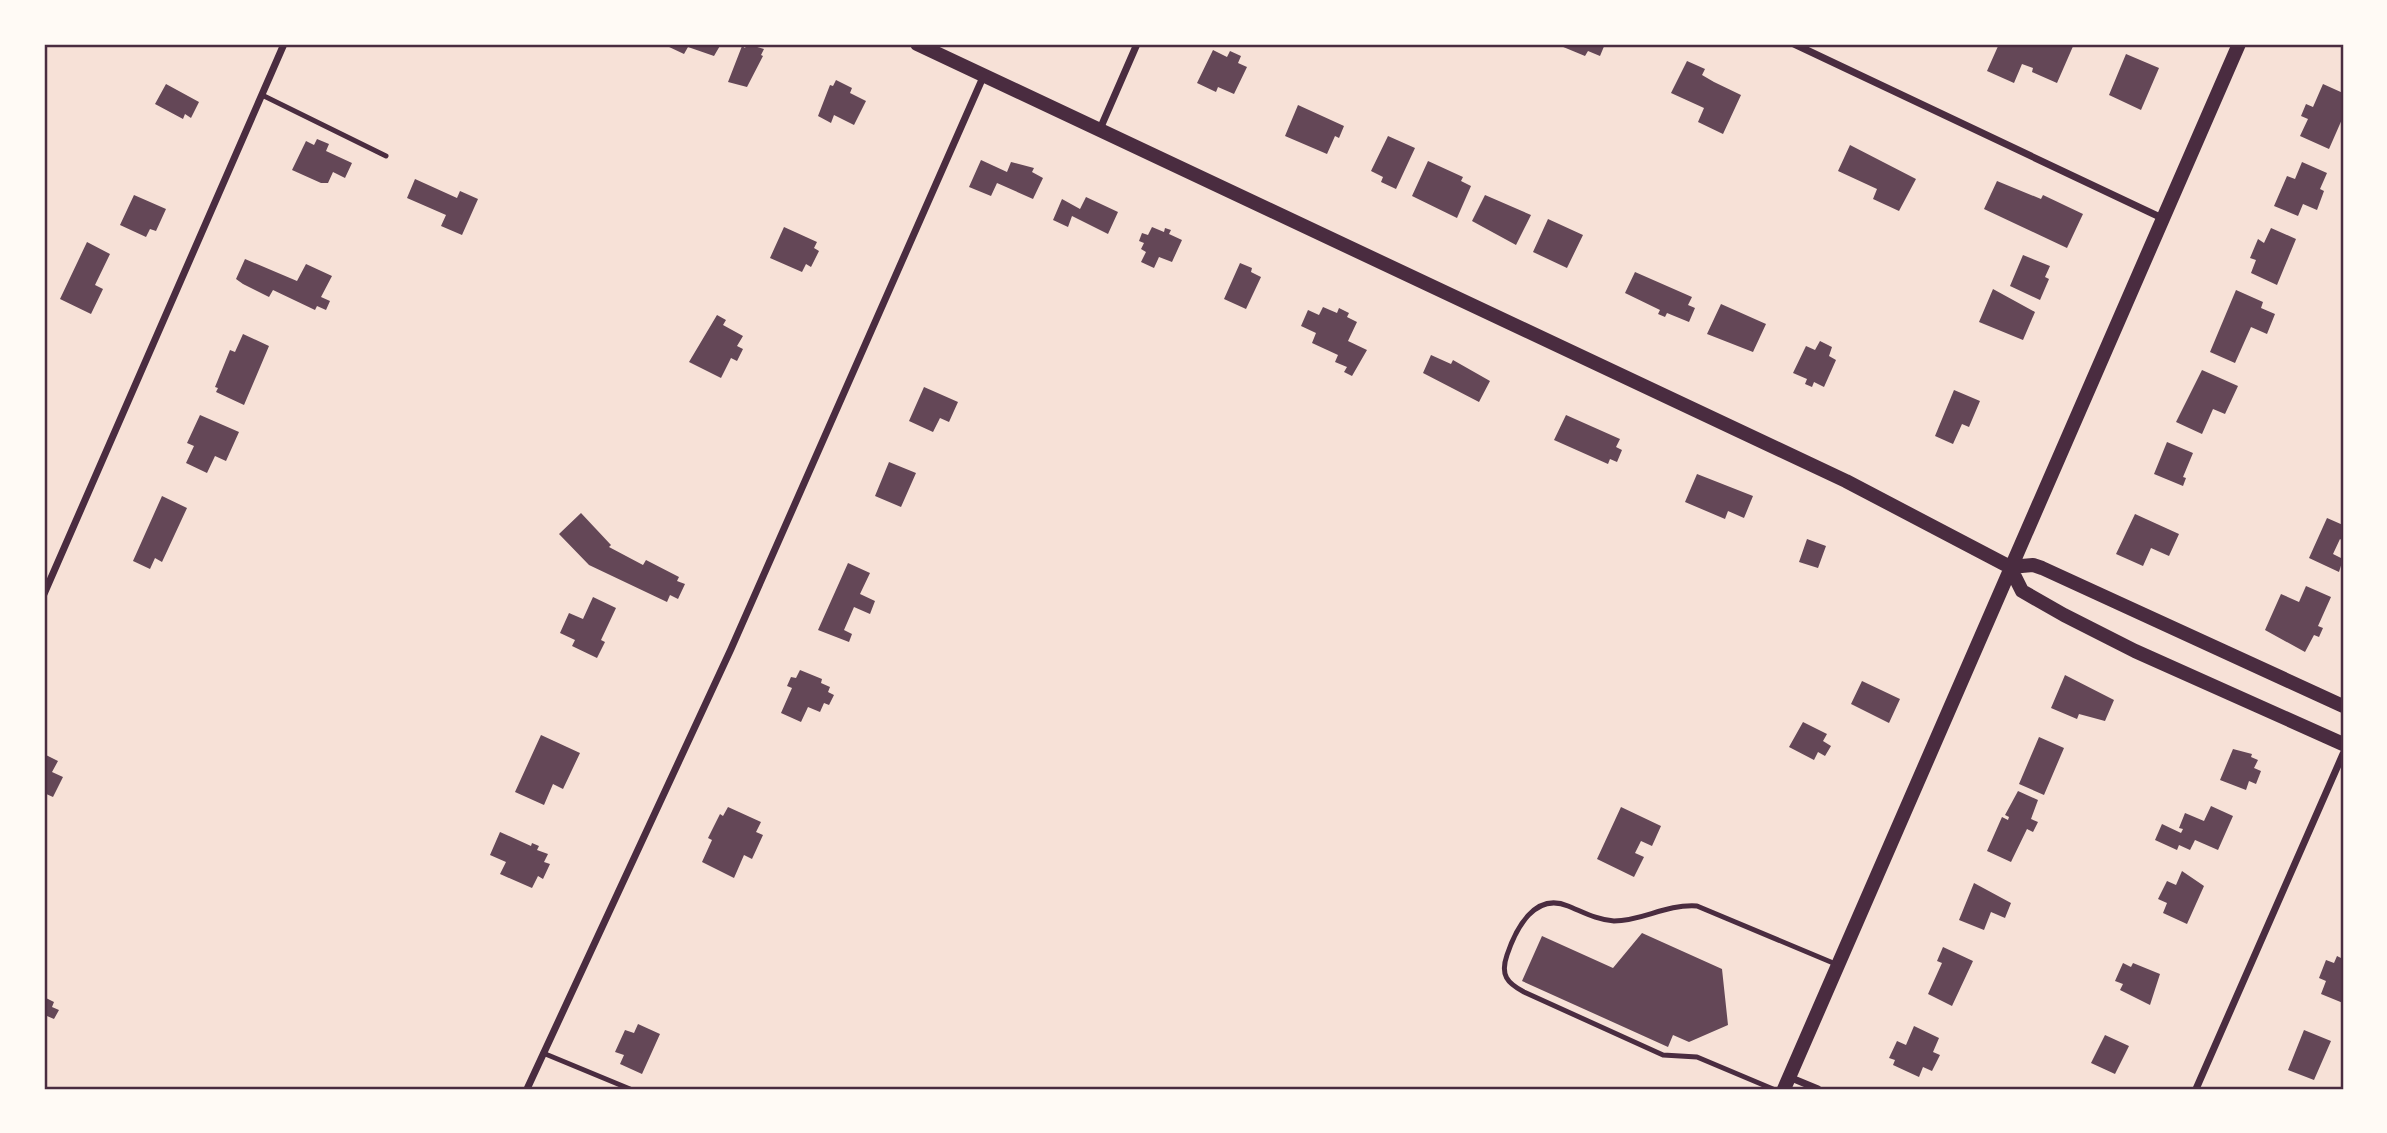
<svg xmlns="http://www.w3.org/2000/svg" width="2387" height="1133" font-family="'Asap Condensed',sans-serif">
  <rect width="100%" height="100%" fill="#f7e1d7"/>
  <path fill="#644757" d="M 669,44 L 721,44 L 714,56 L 688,47 L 684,54 L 667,46 Z
    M 747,44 L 764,49 L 761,55 L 763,56 L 747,87 L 728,82 L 742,46 L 745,48 Z
    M 1556,44 L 1605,44 L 1600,56 L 1588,51 L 1585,56 Z
    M 1999,44 L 2046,45 L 2074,44 L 2057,83 L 2032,72 L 2033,68 L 2022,64 L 2014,83 L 1987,71 Z
    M 1213,50 L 1227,57 L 1230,51 L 1241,56 L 1238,63 L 1247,67 L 1234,94 L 1218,87 L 1216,92 L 1197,83 Z
    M 2126,54 L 2159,68 L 2141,110 L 2109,95 Z
    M 1687,61 L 1705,69 L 1702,75 L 1714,82 L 1741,95 L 1723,134 L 1698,122 L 1704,108 L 1671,93 Z
    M 836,80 L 852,88 L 850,93 L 866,101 L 854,125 L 834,115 L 831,123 L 818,116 L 830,85 L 833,86 Z
    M 166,84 L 199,102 L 191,118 L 185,114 L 183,119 L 155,104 Z
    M 2323,84 L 2343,93 L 2343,117 L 2329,149 L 2300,136 L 2308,119 L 2301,116 L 2306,104 L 2313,107 Z
    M 1298,105 L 1344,126 L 1339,138 L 1335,136 L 1327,154 L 1285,136 Z
    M 1388,136 L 1415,148 L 1396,189 L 1381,182 L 1383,177 L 1371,171 Z
    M 317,139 L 329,144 L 326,151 L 352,163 L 345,178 L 333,172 L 328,183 L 321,183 L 292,170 L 306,141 L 314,145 Z
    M 1850,145 L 1916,179 L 1899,211 L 1873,199 L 1877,189 L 1838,171 Z
    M 981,160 L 1007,172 L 1011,162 L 1034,168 L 1032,172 L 1043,178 L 1033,199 L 997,183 L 991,196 L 969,187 Z
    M 1428,161 L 1463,177 L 1461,181 L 1471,186 L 1457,218 L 1412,196 Z
    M 2302,162 L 2327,173 L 2320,189 L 2324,191 L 2317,210 L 2303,204 L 2298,216 L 2274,206 L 2287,176 L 2295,179 Z
    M 415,179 L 457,198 L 460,191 L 478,199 L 462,235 L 441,226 L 446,215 L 407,198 Z
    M 1997,181 L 2041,199 L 2043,195 L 2083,214 L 2067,248 L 1984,209 Z
    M 134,195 L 166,209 L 156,231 L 150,229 L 146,237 L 120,225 Z
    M 1485,195 L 1531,215 L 1516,245 L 1472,221 Z
    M 1086,197 L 1118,212 L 1108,234 L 1072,216 L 1068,227 L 1053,220 L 1062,199 L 1080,209 Z
    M 1548,219 L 1583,235 L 1567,268 L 1533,252 Z
    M 784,227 L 817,242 L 814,248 L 819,251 L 811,267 L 806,264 L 802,272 L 770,258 Z
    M 1152,227 L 1164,232 L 1165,228 L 1171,230 L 1169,234 L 1182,240 L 1172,262 L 1159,257 L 1154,268 L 1141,262 L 1146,252 L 1141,249 L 1144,243 L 1139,241 L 1142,233 L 1148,235 Z
    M 2271,228 L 2296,239 L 2277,285 L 2251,273 L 2256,260 L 2250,258 L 2258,239 L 2264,243 Z
    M 87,242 L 110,254 L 95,285 L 103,289 L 91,314 L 60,299 Z
    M 2023,255 L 2050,266 L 2045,277 L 2049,279 L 2040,300 L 2010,286 Z
    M 245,259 L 297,281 L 306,264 L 332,276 L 321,297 L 330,301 L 326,310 L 317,306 L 315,310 L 273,290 L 269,297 L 243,284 L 236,279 Z
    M 1240,263 L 1252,268 L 1251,272 L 1261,277 L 1246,309 L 1224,299 Z
    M 1635,272 L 1692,297 L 1688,305 L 1695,308 L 1689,322 L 1667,313 L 1665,317 L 1658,314 L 1660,310 L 1625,293 Z
    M 1993,289 L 2035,312 L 2023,340 L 1979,322 Z
    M 2236,290 L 2263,302 L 2261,308 L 2275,314 L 2267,334 L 2251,327 L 2235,363 L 2210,352 Z
    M 1721,304 L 1766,324 L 1753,352 L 1707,334 Z
    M 1323,307 L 1337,313 L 1339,308 L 1349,313 L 1347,317 L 1357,322 L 1348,341 L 1367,350 L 1352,376 L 1344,372 L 1347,367 L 1335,362 L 1338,355 L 1312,343 L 1316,333 L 1301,326 L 1308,310 L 1319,315 Z
    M 717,315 L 726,320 L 723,325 L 743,336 L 737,346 L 743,349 L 737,361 L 731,358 L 721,378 L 689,362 Z
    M 243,334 L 269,346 L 244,405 L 216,392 L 218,388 L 215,387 L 230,350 L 235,352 Z
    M 1820,341 L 1832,347 L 1829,356 L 1836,360 L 1824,387 L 1814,382 L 1812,387 L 1805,384 L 1807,379 L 1793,373 L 1806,346 L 1815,350 Z
    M 1431,355 L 1451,364 L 1453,360 L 1490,381 L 1479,402 L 1423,373 Z
    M 2202,370 L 2238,386 L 2225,414 L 2213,409 L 2202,434 L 2176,422 Z
    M 924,387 L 958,402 L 949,422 L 940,418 L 933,432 L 909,421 Z
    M 1954,390 L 1980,401 L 1969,427 L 1962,424 L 1953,444 L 1935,436 Z
    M 200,415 L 239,432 L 226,461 L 215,456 L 207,473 L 186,463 L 194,446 L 187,443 Z
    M 1566,415 L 1620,439 L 1616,447 L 1622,450 L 1617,462 L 1610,459 L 1608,464 L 1554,440 Z
    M 2167,442 L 2193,453 L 2183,477 L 2186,478 L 2183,486 L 2154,474 Z
    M 889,462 L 916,473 L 901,507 L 875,496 Z
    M 1697,474 L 1753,496 L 1744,518 L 1728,511 L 1725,519 L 1685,502 Z
    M 162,496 L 187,508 L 162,562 L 155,558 L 150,569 L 133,561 Z
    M 581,513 L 611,545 L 609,547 L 643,565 L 646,560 L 679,577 L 677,581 L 685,584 L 678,599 L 670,595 L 667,602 L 589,565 L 559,534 Z
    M 2135,514 L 2179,534 L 2169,556 L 2151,548 L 2143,566 L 2116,554 Z
    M 2327,518 L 2343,525 L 2343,541 L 2340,539 L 2333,554 L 2343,559 L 2339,572 L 2309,558 Z
    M 1807,539 L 1826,546 L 1818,568 L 1799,562 Z
    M 848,563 L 870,573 L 860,594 L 875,601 L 870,614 L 854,607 L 844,630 L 852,634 L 849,642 L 818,630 Z
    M 2306,586 L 2331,597 L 2318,626 L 2323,628 L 2319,637 L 2314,635 L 2305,652 L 2265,630 L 2281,594 L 2299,602 Z
    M 593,597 L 616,608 L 601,640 L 605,642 L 597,658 L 572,646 L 575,640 L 560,633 L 569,613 L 583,619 Z
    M 800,670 L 822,679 L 821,683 L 830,687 L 828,692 L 834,695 L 829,705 L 824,703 L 820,712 L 808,707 L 801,722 L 781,713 L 792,688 L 787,686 L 791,677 L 796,678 Z
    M 2065,675 L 2114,700 L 2105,721 L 2079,714 L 2077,719 L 2051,708 Z
    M 1862,681 L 1900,699 L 1889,723 L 1851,704 Z
    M 1803,722 L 1827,734 L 1823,741 L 1831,746 L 1825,756 L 1818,752 L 1814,760 L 1789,747 Z
    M 541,735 L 580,753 L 563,789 L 553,784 L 544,805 L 515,792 Z
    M 2039,737 L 2064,748 L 2044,795 L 2019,784 Z
    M 2233,749 L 2252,754 L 2251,757 L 2258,760 L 2254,768 L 2261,771 L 2256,784 L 2249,781 L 2246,790 L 2220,780 Z
    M 44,754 L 58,761 L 52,772 L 63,777 L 53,797 L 44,793 Z
    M 2018,791 L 2038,800 L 2031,819 L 2038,822 L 2033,832 L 2027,829 L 2011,862 L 1987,851 L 2002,817 L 2008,820 L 2009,817 L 2005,815 Z
    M 2211,806 L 2233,816 L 2218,850 L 2195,840 L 2190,850 L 2179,845 L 2177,850 L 2155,840 L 2162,824 L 2181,833 L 2183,829 L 2179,828 L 2185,813 L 2204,821 Z
    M 728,807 L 761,822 L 756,832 L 763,835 L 752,859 L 744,855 L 734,878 L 702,862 L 712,840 L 708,838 L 720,814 L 723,816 Z
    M 1621,807 L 1661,826 L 1652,846 L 1641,841 L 1635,853 L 1644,857 L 1634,877 L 1597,859 Z
    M 500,832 L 531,846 L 532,843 L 539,846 L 537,850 L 548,854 L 544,862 L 550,864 L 543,879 L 538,876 L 532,888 L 500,874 L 506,862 L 490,855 Z
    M 2182,871 L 2204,886 L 2187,924 L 2163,913 L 2167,903 L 2158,899 L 2167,881 L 2176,885 Z
    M 1974,883 L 2011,903 L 2005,918 L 1991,912 L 1984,930 L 1959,920 Z
    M 1642,933 L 1722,969 L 1728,1025 L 1689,1042 L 1673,1035 L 1668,1047 L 1522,981 L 1542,936 L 1613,968 Z
    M 1943,947 L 1973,961 L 1952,1006 L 1928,994 L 1942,963 L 1937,961 Z
    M 2337,956 L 2343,959 L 2343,1003 L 2321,994 L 2326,981 L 2319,978 L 2326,960 L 2334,963 Z
    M 2123,963 L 2131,967 L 2133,963 L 2160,974 L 2150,1005 L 2120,990 L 2123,984 L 2115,981 Z
    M 44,997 L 54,1002 L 52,1007 L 59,1010 L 54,1019 L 47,1016 L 44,1023 Z
    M 638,1024 L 660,1034 L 642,1074 L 620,1064 L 624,1055 L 615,1052 L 625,1030 L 634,1033 Z
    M 1914,1026 L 1939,1038 L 1933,1052 L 1940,1055 L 1932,1071 L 1923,1067 L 1919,1077 L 1893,1065 L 1895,1060 L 1889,1058 L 1897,1041 L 1906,1045 Z
    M 2304,1030 L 2331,1041 L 2314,1080 L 2288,1070 Z
    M 2105,1035 L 2129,1046 L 2115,1074 L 2091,1063 Z"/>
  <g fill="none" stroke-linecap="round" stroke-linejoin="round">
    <path stroke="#4a2c40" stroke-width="5" d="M 262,95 L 386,156
      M 543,1053 L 630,1089
      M 1773,1089 L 1697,1057 L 1663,1055 L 1524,992 C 1507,983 1500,975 1507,955 C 1516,928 1535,892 1568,906 C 1583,912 1597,920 1614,921 C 1643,921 1665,904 1697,906 L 1838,965"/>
    <path stroke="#4a2c40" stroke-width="7" d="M 1794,44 L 2162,218
      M 1100,129 L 1137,44
      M 44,594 L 284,44
      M 1789,1077 L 1818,1089
      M 527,1089 L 731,649 L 984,75
      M 2196,1089 L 2343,754"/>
    <path stroke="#4a2c40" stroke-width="14" d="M 917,44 L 1846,481 L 2010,567 L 2033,565 L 2042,568 L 2343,706
      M 2010,567 L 2022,591 L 2064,615 L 2135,651 L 2343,744
      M 1784,1089 L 2239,44"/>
  </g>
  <rect width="2387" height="1133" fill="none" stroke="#fffaf5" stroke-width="91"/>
  <rect x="46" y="46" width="2296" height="1042" fill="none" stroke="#4a2c40" stroke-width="2.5"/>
</svg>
